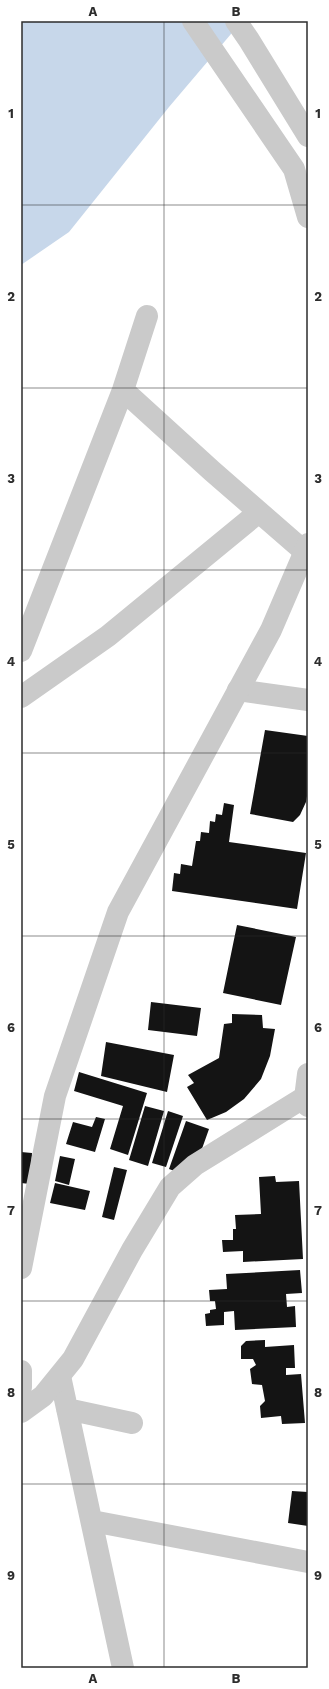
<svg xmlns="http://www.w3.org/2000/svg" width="329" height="1689" font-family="'Work Sans',sans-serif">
  <rect width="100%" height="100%" fill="#fff"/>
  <path fill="#c7d7ea" d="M 21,21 L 242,21 L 169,107 L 69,232 L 21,265 Z"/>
  <path fill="#141414" d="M 265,730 L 308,736 L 308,790 L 306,802 L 300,815 L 293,822 L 250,814 Z
    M 224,803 L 234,805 L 229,842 L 306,853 L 297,909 L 172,891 L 174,873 L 180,874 L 181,864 L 192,866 L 196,841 L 200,841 L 201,832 L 209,833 L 210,821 L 215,822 L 216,814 L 222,815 Z
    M 237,925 L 296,937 L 281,1005 L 223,993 Z
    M 151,1002 L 201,1008 L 197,1036 L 148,1030 Z
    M 232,1014 L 262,1015 L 263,1028 L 275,1029 L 270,1056 L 261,1079 L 244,1099 L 226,1112 L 207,1120 L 187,1087 L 194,1083 L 188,1075 L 219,1058 L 224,1024 L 232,1023 Z
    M 106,1042 L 174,1055 L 167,1092 L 101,1076 Z
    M 79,1072 L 147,1093 L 128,1155 L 110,1149 L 123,1106 L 74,1091 Z
    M 145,1106 L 164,1111 L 148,1166 L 129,1160 Z
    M 168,1111 L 183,1116 L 166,1167 L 152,1163 Z
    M 96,1117 L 105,1119 L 95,1152 L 66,1144 L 73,1122 L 92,1127 Z
    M 186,1121 L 209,1129 L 198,1160 L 177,1172 L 169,1169 Z
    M 21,1152 L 32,1153 L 30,1184 L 21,1183 Z
    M 60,1156 L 75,1159 L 69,1185 L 55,1181 Z
    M 114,1167 L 127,1170 L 114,1220 L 102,1217 Z
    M 275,1176 L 276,1182 L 299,1181 L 303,1259 L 243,1262 L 243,1251 L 223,1252 L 222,1240 L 233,1240 L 233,1229 L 236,1229 L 235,1215 L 261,1214 L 259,1177 Z
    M 55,1183 L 90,1191 L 85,1210 L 50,1203 Z
    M 300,1270 L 302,1293 L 286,1294 L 287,1307 L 295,1306 L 296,1327 L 235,1330 L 234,1311 L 224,1312 L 224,1325 L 206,1326 L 205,1314 L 210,1313 L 210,1310 L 216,1309 L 215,1301 L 210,1301 L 209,1290 L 227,1289 L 226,1274 Z
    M 265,1340 L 265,1347 L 294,1345 L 295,1368 L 286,1368 L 286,1375 L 301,1374 L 305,1423 L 282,1424 L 281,1416 L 261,1418 L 260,1406 L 265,1401 L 262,1385 L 252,1384 L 250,1369 L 256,1365 L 253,1359 L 241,1359 L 241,1346 L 246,1341 Z
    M 292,1491 L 308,1492 L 308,1526 L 288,1523 Z"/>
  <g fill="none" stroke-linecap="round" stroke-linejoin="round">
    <path stroke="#cacaca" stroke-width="22" d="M 123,390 L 212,471 L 305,552
      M 21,651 L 123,390 L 147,316
      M 238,690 L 308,700
      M 21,697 L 108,636 L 259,512
      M 308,1074 L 305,1098 L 308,1106
      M 60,1376 L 123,1668
      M 67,1409 L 132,1423
      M 92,1521 L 308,1562"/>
    <path stroke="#cacaca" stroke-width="22" d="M 193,21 L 294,169 L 308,217
      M 236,21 L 249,40 L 308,136
      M 21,1268 L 55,1096 L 118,912 L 271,630 L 308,544
      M 21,1371 L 21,1387
      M 21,1412 L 43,1396 L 73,1359 L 132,1250 L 170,1187 L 195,1165 L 308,1095"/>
  </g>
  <path fill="none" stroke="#2d2d2d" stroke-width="1" stroke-opacity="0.55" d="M 164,21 L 164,1668M 21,205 L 308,205M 21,388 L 308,388M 21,570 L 308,570M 21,753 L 308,753M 21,936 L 308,936M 21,1119 L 308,1119M 21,1301 L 308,1301M 21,1484 L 308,1484"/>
  <rect width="329" height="1689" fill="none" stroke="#ffffff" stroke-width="44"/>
  <rect x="22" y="22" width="285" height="1645" fill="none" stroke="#2d2d2d" stroke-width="1.5"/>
  <g font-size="13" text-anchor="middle" font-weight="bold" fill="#2d2d2d">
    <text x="93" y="16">A</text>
    <text x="236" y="16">B</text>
    <text x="11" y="118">1</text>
    <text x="318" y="118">1</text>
    <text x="11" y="301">2</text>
    <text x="318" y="301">2</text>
    <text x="11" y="483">3</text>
    <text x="318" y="483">3</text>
    <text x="11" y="666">4</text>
    <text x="318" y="666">4</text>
    <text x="11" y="849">5</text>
    <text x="318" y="849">5</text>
    <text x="11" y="1032">6</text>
    <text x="318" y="1032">6</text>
    <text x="11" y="1215">7</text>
    <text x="318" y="1215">7</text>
    <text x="11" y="1397">8</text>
    <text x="318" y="1397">8</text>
    <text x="11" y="1580">9</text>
    <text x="318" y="1580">9</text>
    <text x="93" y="1683">A</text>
    <text x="236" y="1683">B</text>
  </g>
</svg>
